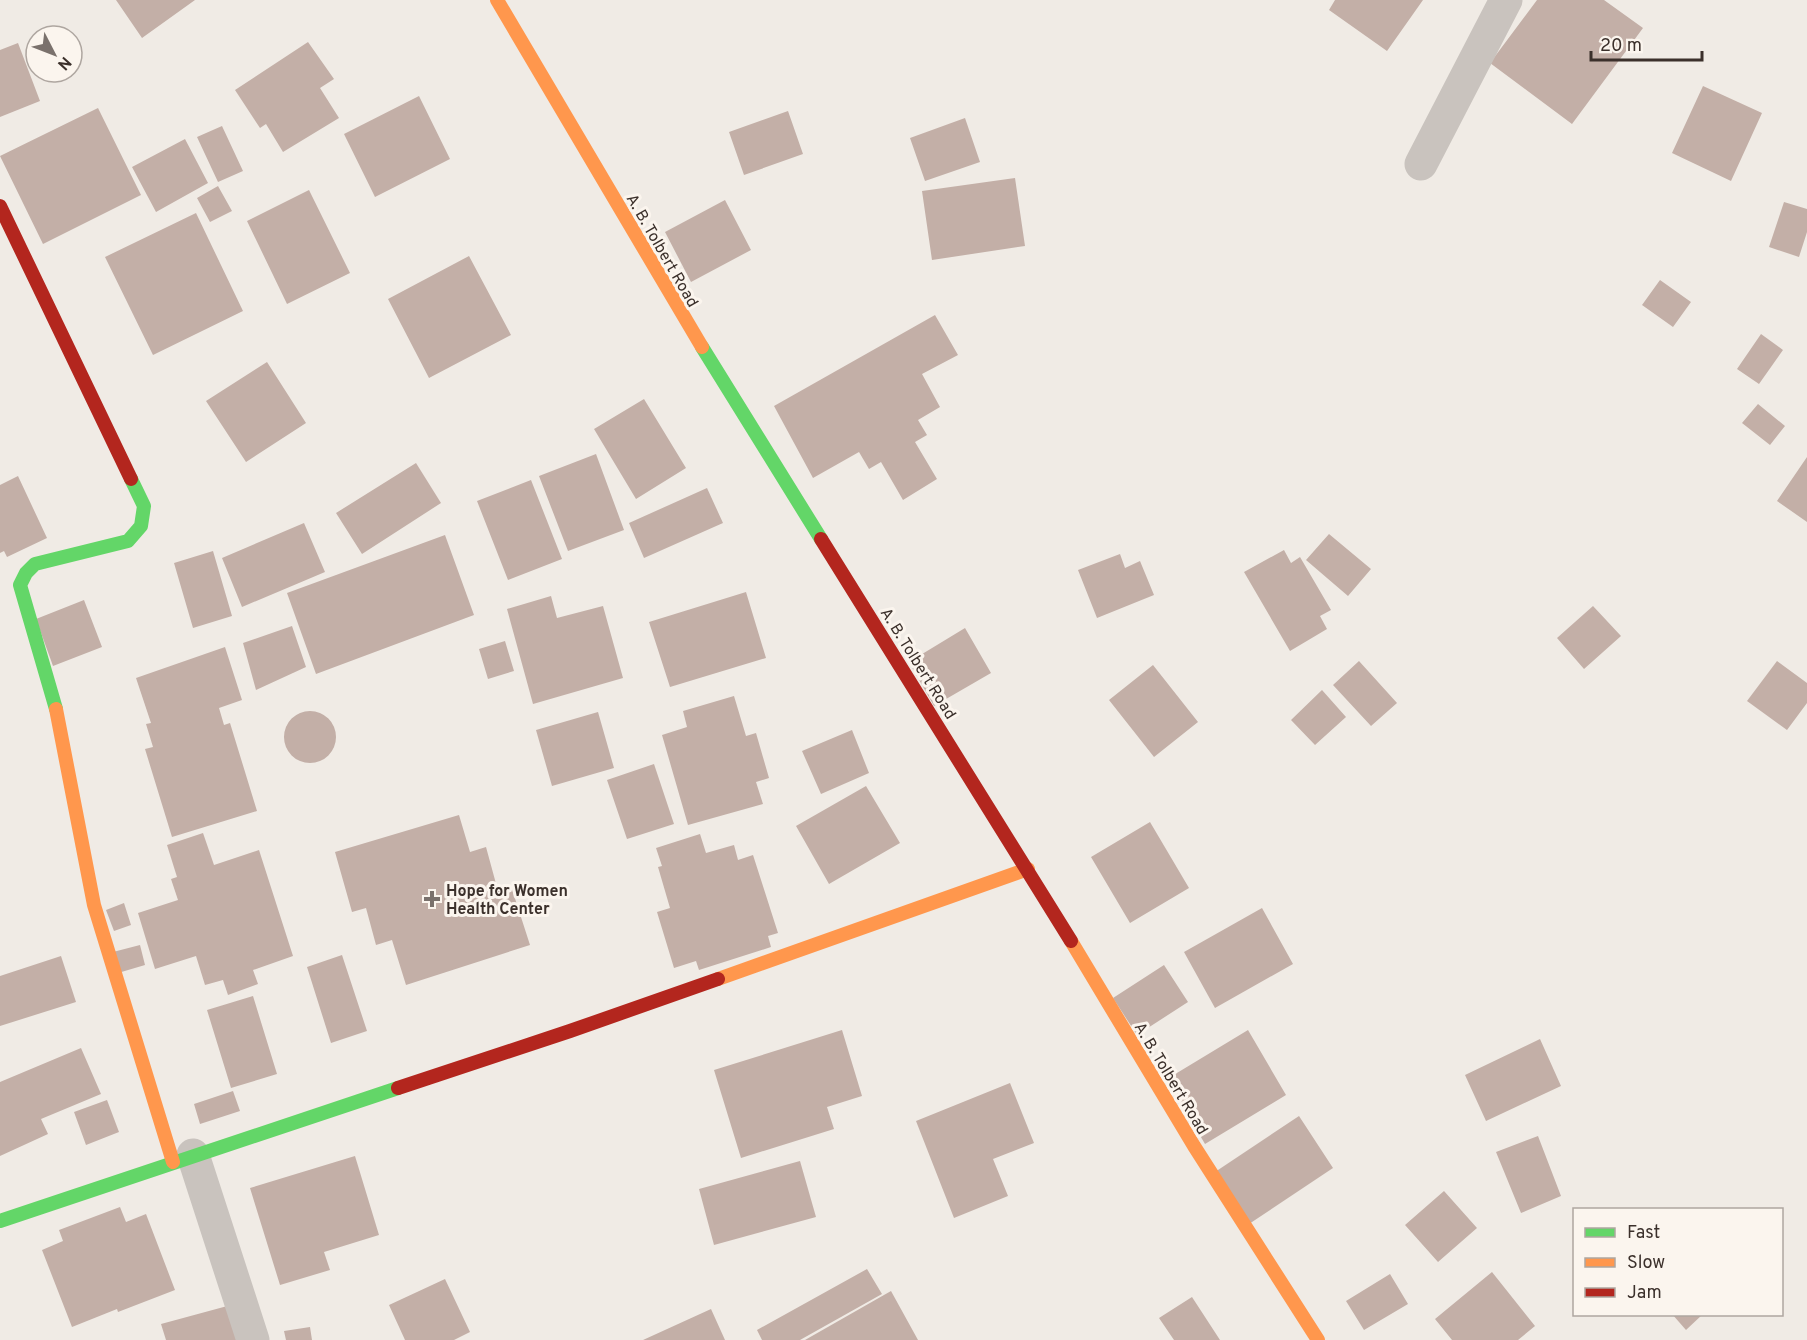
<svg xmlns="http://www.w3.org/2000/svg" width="1807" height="1340" font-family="Overpass,sans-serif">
  <rect width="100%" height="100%" fill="#f0ebe5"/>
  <path fill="#c3afa7" d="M 116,0 L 195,0 L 142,38 Z
    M 1335,0 L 1423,0 L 1387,51 L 1329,10 Z
    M 1537,0 L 1604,0 L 1643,28 L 1572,124 L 1490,63 Z
    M 308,42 L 334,79 L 320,88 L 339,118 L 283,152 L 266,124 L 260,128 L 235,90 Z
    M 18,43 L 40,101 L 0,117 L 0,50 Z
    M 1703,86 L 1762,113 L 1731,181 L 1672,153 Z
    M 419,96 L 450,159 L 375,197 L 344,134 Z
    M 98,108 L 141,195 L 43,244 L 0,156 Z
    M 788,111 L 803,154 L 744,175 L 729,132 Z
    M 965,118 L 980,162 L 925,181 L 910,138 Z
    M 222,126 L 243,171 L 218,182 L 197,137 Z
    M 185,139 L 208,183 L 156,212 L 132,167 Z
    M 1015,178 L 1025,246 L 932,260 L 922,191 Z
    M 218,186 L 232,211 L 210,222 L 197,198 Z
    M 309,190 L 350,273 L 287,304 L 247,221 Z
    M 725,200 L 751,250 L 691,282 L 665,232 Z
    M 1784,202 L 1807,209 L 1807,232 L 1799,257 L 1769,247 Z
    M 196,213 L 243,311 L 153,355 L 105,257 Z
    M 469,256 L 511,335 L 429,378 L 388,299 Z
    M 1660,280 L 1691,302 L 1673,327 L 1642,305 Z
    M 935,315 L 958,355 L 922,374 L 940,407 L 918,420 L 927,435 L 915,442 L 937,479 L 903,500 L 881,462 L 869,469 L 859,452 L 813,478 L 774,406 Z
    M 1761,334 L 1783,350 L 1759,384 L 1737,369 Z
    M 267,362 L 306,423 L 246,462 L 206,401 Z
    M 644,399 L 686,468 L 636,499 L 594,429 Z
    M 1758,404 L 1785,426 L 1770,445 L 1742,423 Z
    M 596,454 L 624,530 L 568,551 L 539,476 Z
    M 1807,457 L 1807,522 L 1777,501 Z
    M 416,463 L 441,503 L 362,554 L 336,513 Z
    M 18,476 L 47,538 L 7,557 L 4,551 L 0,553 L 0,485 Z
    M 531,480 L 562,559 L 508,580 L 477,501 Z
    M 707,488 L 723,523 L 644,558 L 629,523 Z
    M 304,523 L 325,572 L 242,607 L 222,558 Z
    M 1329,534 L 1371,569 L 1348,596 L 1306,560 Z
    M 445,535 L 474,615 L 316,674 L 287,593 Z
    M 1284,550 L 1291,563 L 1300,557 L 1331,610 L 1320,616 L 1327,629 L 1290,651 L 1244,572 Z
    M 213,551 L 232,616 L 193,628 L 174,563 Z
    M 1120,554 L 1125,568 L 1140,561 L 1154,595 L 1097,618 L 1078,570 Z
    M 746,592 L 766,658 L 670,687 L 649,622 Z
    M 551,596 L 557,618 L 603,606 L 623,678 L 533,704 L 507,609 Z
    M 84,600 L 102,647 L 53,666 L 36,619 Z
    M 1593,606 L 1621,636 L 1584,669 L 1557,638 Z
    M 292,626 L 306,667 L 256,690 L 243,643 Z
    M 965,628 L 991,673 L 934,706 L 909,662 Z
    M 505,641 L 514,671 L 488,679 L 479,649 Z
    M 225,647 L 242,700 L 219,708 L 224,725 L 230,723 L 257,811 L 172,837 L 145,749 L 153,747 L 146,724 L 151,723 L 136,678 Z
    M 1359,661 L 1397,703 L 1371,726 L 1333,685 Z
    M 1777,661 L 1807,683 L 1807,703 L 1787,730 L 1747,701 Z
    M 1153,665 L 1198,722 L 1154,757 L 1109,700 Z
    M 1322,690 L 1346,717 L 1315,745 L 1291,720 Z
    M 734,696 L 746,736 L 756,733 L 769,778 L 756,782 L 763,804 L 688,825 L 662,735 L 687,727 L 683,711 Z
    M284 737a26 26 0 1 1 52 0a26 26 0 1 1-52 0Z
    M 598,712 L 614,768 L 552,786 L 536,730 Z
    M 852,730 L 869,773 L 821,794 L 802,751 Z
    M 654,764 L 674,824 L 627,839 L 607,780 Z
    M 866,786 L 900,843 L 829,884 L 796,826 Z
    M 459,815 L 470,852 L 486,847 L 498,891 L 511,886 L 530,945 L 406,985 L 392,940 L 376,945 L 366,908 L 352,912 L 335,852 Z
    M 1150,822 L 1189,888 L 1130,923 L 1091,857 Z
    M 203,833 L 214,865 L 259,850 L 293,956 L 253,970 L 258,984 L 228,995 L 223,980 L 205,985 L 196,956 L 155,969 L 138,913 L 178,900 L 171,879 L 177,877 L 167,845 Z
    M 700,834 L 706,853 L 734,845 L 738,860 L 753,855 L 778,933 L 768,936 L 771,947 L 699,970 L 696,961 L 674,968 L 657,912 L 670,908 L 658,867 L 662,866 L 656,848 Z
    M 124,903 L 131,925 L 114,931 L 106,910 Z
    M 1262,908 L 1293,964 L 1215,1008 L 1184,952 Z
    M 140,945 L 145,965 L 118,973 L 113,952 Z
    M 342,955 L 367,1031 L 331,1043 L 307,967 Z
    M 61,956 L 76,1002 L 0,1026 L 0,976 Z
    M 1164,965 L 1188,1002 L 1137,1035 L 1113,998 Z
    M 253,996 L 277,1074 L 231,1088 L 207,1010 Z
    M 842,1030 L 862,1096 L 827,1107 L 834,1129 L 741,1158 L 714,1070 Z
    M 1248,1030 L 1286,1095 L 1205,1144 L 1167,1079 Z
    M 1540,1039 L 1561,1086 L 1486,1121 L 1465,1075 Z
    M 81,1048 L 101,1094 L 41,1119 L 48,1134 L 0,1156 L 0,1082 Z
    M 1010,1083 L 1034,1143 L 993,1159 L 1008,1196 L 954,1218 L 916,1121 Z
    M 233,1091 L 240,1111 L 200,1124 L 194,1104 Z
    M 107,1100 L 119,1132 L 86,1145 L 74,1112 Z
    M 1299,1116 L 1333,1168 L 1249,1224 L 1215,1172 Z
    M 1538,1136 L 1561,1196 L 1521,1213 L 1496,1152 Z
    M 355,1156 L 379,1235 L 324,1252 L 330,1270 L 280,1285 L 250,1188 Z
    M 800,1161 L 816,1217 L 714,1245 L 699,1189 Z
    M 1444,1191 L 1477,1228 L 1438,1262 L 1405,1225 Z
    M 120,1207 L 126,1222 L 146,1214 L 175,1290 L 118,1312 L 117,1309 L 72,1327 L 42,1250 L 63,1241 L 59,1230 Z
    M 867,1269 L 882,1294 L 800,1340 L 762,1340 L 757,1330 Z
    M 1492,1272 L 1535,1326 L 1518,1340 L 1452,1340 L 1435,1319 Z
    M 1390,1274 L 1408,1304 L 1364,1330 L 1346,1301 Z
    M 445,1279 L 470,1332 L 454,1340 L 405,1340 L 389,1305 Z
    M 891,1291 L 918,1340 L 805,1340 Z
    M 1192,1297 L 1220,1340 L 1174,1340 L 1159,1318 Z
    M 231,1305 L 241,1340 L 166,1340 L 161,1324 Z
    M 711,1309 L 725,1340 L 643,1340 Z
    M 1672,1314 L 1703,1314 L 1686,1330 Z
    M 310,1327 L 312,1340 L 286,1340 L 284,1331 Z"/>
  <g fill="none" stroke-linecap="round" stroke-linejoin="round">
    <path stroke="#c9c3be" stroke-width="33" d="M 1421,164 L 1506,0
      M 193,1155 L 253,1340"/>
    <path stroke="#63d668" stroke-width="14" d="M 702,347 L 821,539
      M 56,709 L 20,585 L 26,573 L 35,564 L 128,541 L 141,526 L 144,506 L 131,479
      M 0,1221 L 398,1088"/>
    <path stroke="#ff974d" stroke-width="14" d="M 497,0 L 702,347
      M 56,709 L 94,905 L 173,1162
      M 1071,941 L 1194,1146 L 1318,1340
      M 718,979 L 1028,869"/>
    <path stroke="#b3261e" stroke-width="14" d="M 0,206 L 131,479
      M 821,539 L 1071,941
      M 398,1088 L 570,1031 L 718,979"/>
  </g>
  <path fill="#7a716c" stroke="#fbf5ee" stroke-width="2" d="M429 890h6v6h6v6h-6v6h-6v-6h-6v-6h6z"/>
  <g text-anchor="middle" stroke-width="6" stroke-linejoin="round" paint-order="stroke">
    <g font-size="16" fill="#3b302b" stroke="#fbf5ee">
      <text transform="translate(663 250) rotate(60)" y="6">A. B. Tolbert Road</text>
      <text transform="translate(919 663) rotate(58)" y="6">A. B. Tolbert Road</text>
      <text transform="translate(1172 1078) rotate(59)" y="6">A. B. Tolbert Road</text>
    </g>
    <g font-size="16" font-weight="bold" fill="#3b302b" stroke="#fbf5ee" text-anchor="start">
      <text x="446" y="896">Hope for Women<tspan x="446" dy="18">Health Center</tspan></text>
    </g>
  </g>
  <rect x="1573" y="1208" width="210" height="108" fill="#fbf5ee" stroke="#aea6a0" stroke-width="1.5"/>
  <rect x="1585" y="1228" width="30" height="9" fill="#63d668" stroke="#aea6a0" stroke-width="1.5"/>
  <text x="1627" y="1238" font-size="18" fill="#3b302b">Fast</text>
  <rect x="1585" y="1258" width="30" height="9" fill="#ff974d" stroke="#aea6a0" stroke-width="1.5"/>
  <text x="1627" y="1268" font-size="18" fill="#3b302b">Slow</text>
  <rect x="1585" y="1288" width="30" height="9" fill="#b3261e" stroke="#aea6a0" stroke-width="1.5"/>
  <text x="1627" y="1298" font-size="18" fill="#3b302b">Jam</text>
  <g transform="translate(54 54) rotate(132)"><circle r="28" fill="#fbf5ee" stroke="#aea6a0" stroke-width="1.5"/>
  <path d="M0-4.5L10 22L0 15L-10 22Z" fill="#7a716c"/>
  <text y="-9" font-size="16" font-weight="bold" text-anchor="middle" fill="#3b302b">N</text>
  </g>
  <path d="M1591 51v9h111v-9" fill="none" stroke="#3b302b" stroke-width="3"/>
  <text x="1600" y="51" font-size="18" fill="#3b302b" stroke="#fbf5ee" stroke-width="4.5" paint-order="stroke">20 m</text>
</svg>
